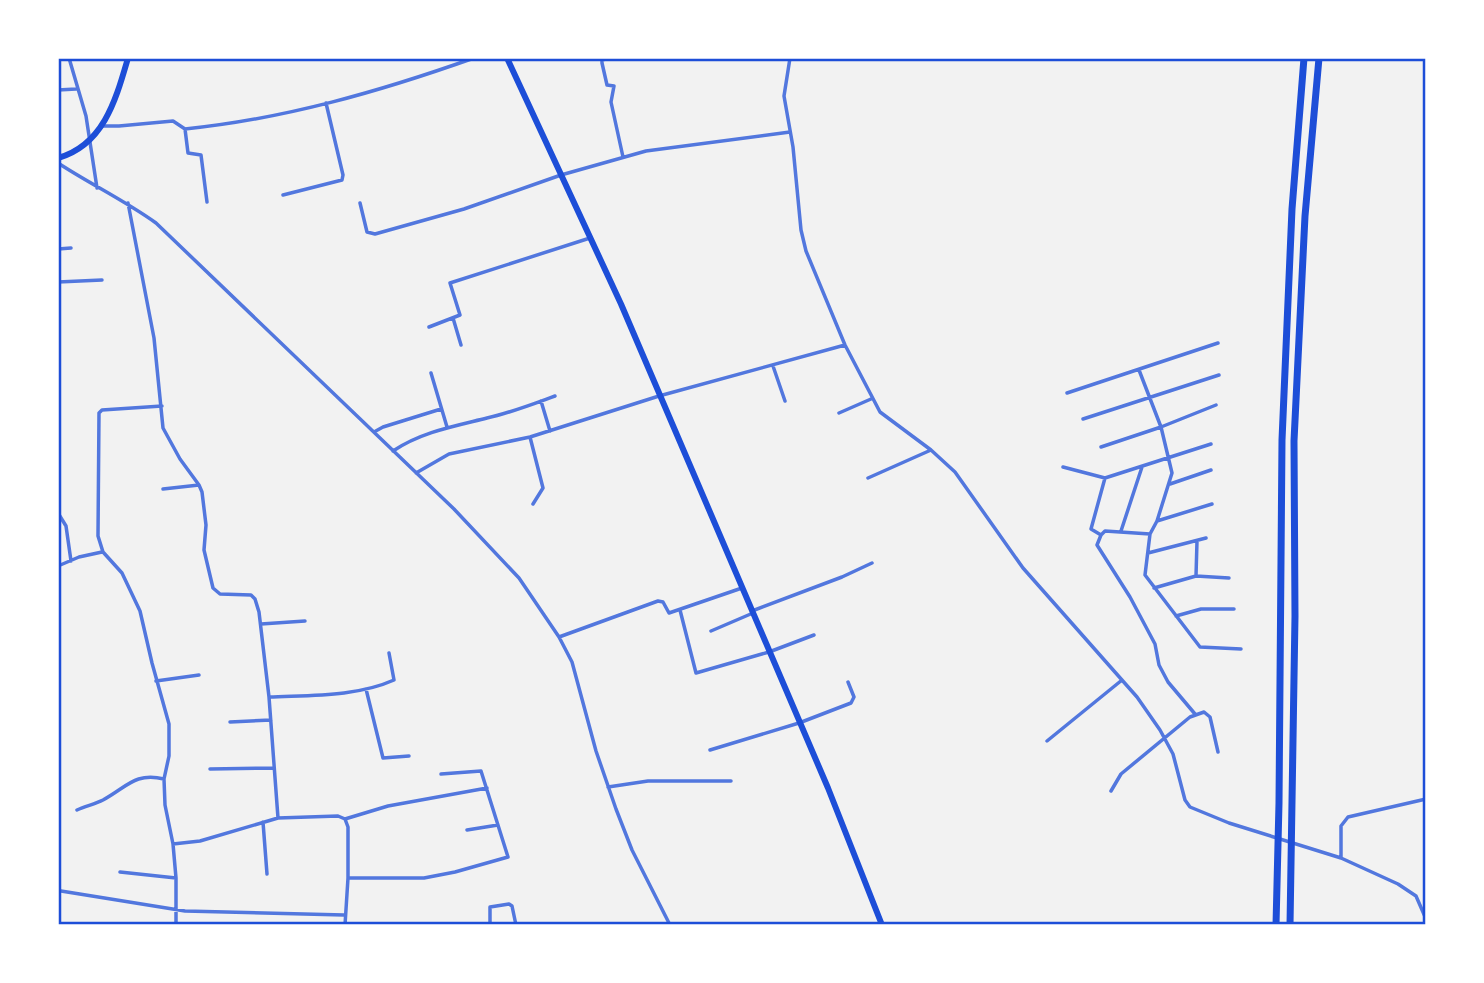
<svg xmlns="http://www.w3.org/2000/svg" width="1484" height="983" font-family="'Fira Sans Condensed',sans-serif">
  <rect width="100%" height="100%" fill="#f2f2f2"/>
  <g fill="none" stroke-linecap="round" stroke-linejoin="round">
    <path stroke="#5277de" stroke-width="3.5" d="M 69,58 L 86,116 L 97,188
      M 609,58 L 602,60 L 602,63 L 607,85 L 614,86 L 611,102 L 623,157
      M 790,58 L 784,96 L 793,147 L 801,230 L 806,251 L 845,345 L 880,412 L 931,450 L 955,472 L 1023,568 L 1137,697 L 1160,730 L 1173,754 L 1185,800 L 1190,807 L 1229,823 L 1341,858 L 1398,884 L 1416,896 L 1426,919
      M 58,90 L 76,89
      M 103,126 L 119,126 L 173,121 L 185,129 C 284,119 381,91 474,58
      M 185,129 L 188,153 L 201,155 L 207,202
      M 58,163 C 90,184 124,200 156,223 L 454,509 L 519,578 L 559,637 L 572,662 L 596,751 L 616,809 L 632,850 L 670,925
      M 283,195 L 342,180 L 343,175 L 326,103
      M 128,203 L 154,338 L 163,428 L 180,459 L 199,485 L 202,492 L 206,525 L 204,550 L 213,588 L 220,594 L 251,595 L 255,599 L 259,612 L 269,697 L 278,818 L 338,816 L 345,819 L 348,827 L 348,878 L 345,925
      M 360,203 L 367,232 L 375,234 L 464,209 L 561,175 L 646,151 L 790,132
      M 58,249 L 71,248
      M 58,282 L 102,280
      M 453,318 L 461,345
      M 429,327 L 460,315 L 450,283 L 590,238
      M 773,366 L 785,401
      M 1139,370 L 1161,427 L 1172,473 L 1157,521 L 1150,534 L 1105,531 L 1101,535 L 1097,545 L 1130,597 L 1155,644 L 1159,665 L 1168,682 L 1195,714
      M 431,373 L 447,427
      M 1067,393 L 1218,343
      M 541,401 L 550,431
      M 162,406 L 102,410 L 99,413 L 98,536 L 103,552 L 122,573 L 140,611 L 152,663 L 169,724 L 169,756 L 164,779 L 165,805 L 173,844 L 176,878 L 176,925
      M 839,413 L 871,399
      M 1083,419 L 1219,375
      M 374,432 L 383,427 L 441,409
      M 530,437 L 543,488 L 533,504
      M 1101,447 L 1161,427 L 1216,405
      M 393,451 C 421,432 455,426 487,418 C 510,413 533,404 555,396
      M 1063,467 L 1105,478 L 1211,444
      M 416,473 L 449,454 L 530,437 L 659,396 L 845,345
      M 868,478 L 931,450
      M 1170,484 L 1211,470
      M 163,489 L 199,485
      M 58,513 L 66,526 L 71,561
      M 1157,521 L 1212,504
      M 1121,531 L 1142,467
      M 1150,534 L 1145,575 L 1200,647 L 1241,649
      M 1101,535 L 1091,529 L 1105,478
      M 1148,553 L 1206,538
      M 58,566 L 79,557 L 102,552
      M 1196,576 L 1197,541
      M 1154,588 L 1196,576 L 1229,578
      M 680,610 L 696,673 L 769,652 L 814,635
      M 752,611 L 842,577 L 872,563
      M 1176,616 L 1201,609 L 1234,609
      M 261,624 L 305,621
      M 711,631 L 753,613
      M 559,637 L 658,601 L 663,602 L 669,613 L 742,588
      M 156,681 L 199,675
      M 366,689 L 383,758 L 409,756
      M 269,697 C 310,695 356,697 394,680 L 389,653
      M 230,722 L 271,720
      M 1047,741 L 1122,680
      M 710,750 L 799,723 L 851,703 L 854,697 L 848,682
      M 210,769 L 273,768
      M 608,787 L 648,781 L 731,781
      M 1111,791 L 1121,774 L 1190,717 L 1204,712 L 1210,717 L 1218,752
      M 77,810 C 86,806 95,804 103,800 C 127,787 135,772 164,779
      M 345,819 L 388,806 L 487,788
      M 263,822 L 267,874
      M 467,830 L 498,825
      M 173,844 L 200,841 L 278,818
      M 1341,858 L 1341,826 L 1348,817 L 1426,799
      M 120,872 L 176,878
      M 348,878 L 424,878 L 455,872 L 508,857 L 481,771 L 441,774
      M 61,891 L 185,911 L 344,915
      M 490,925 L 490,907 L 509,904 L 512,906 L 516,925"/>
    <path stroke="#1d4ed8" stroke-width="6" d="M 507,58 L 621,304 L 828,788 L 882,925"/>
    <path stroke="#1d4ed8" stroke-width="6" d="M 58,158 C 104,145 116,99 128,58"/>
    <path stroke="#1d4ed8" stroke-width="7" d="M 1276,925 L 1279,803 L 1282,440 L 1292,209 L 1304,58
      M 1290,925 L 1295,616 L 1294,441 L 1305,216 L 1319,58"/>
  </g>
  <rect width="1484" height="983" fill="none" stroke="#ffffff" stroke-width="119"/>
  <rect x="60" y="60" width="1364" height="863" fill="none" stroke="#1d4ed8" stroke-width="2.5"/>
</svg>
